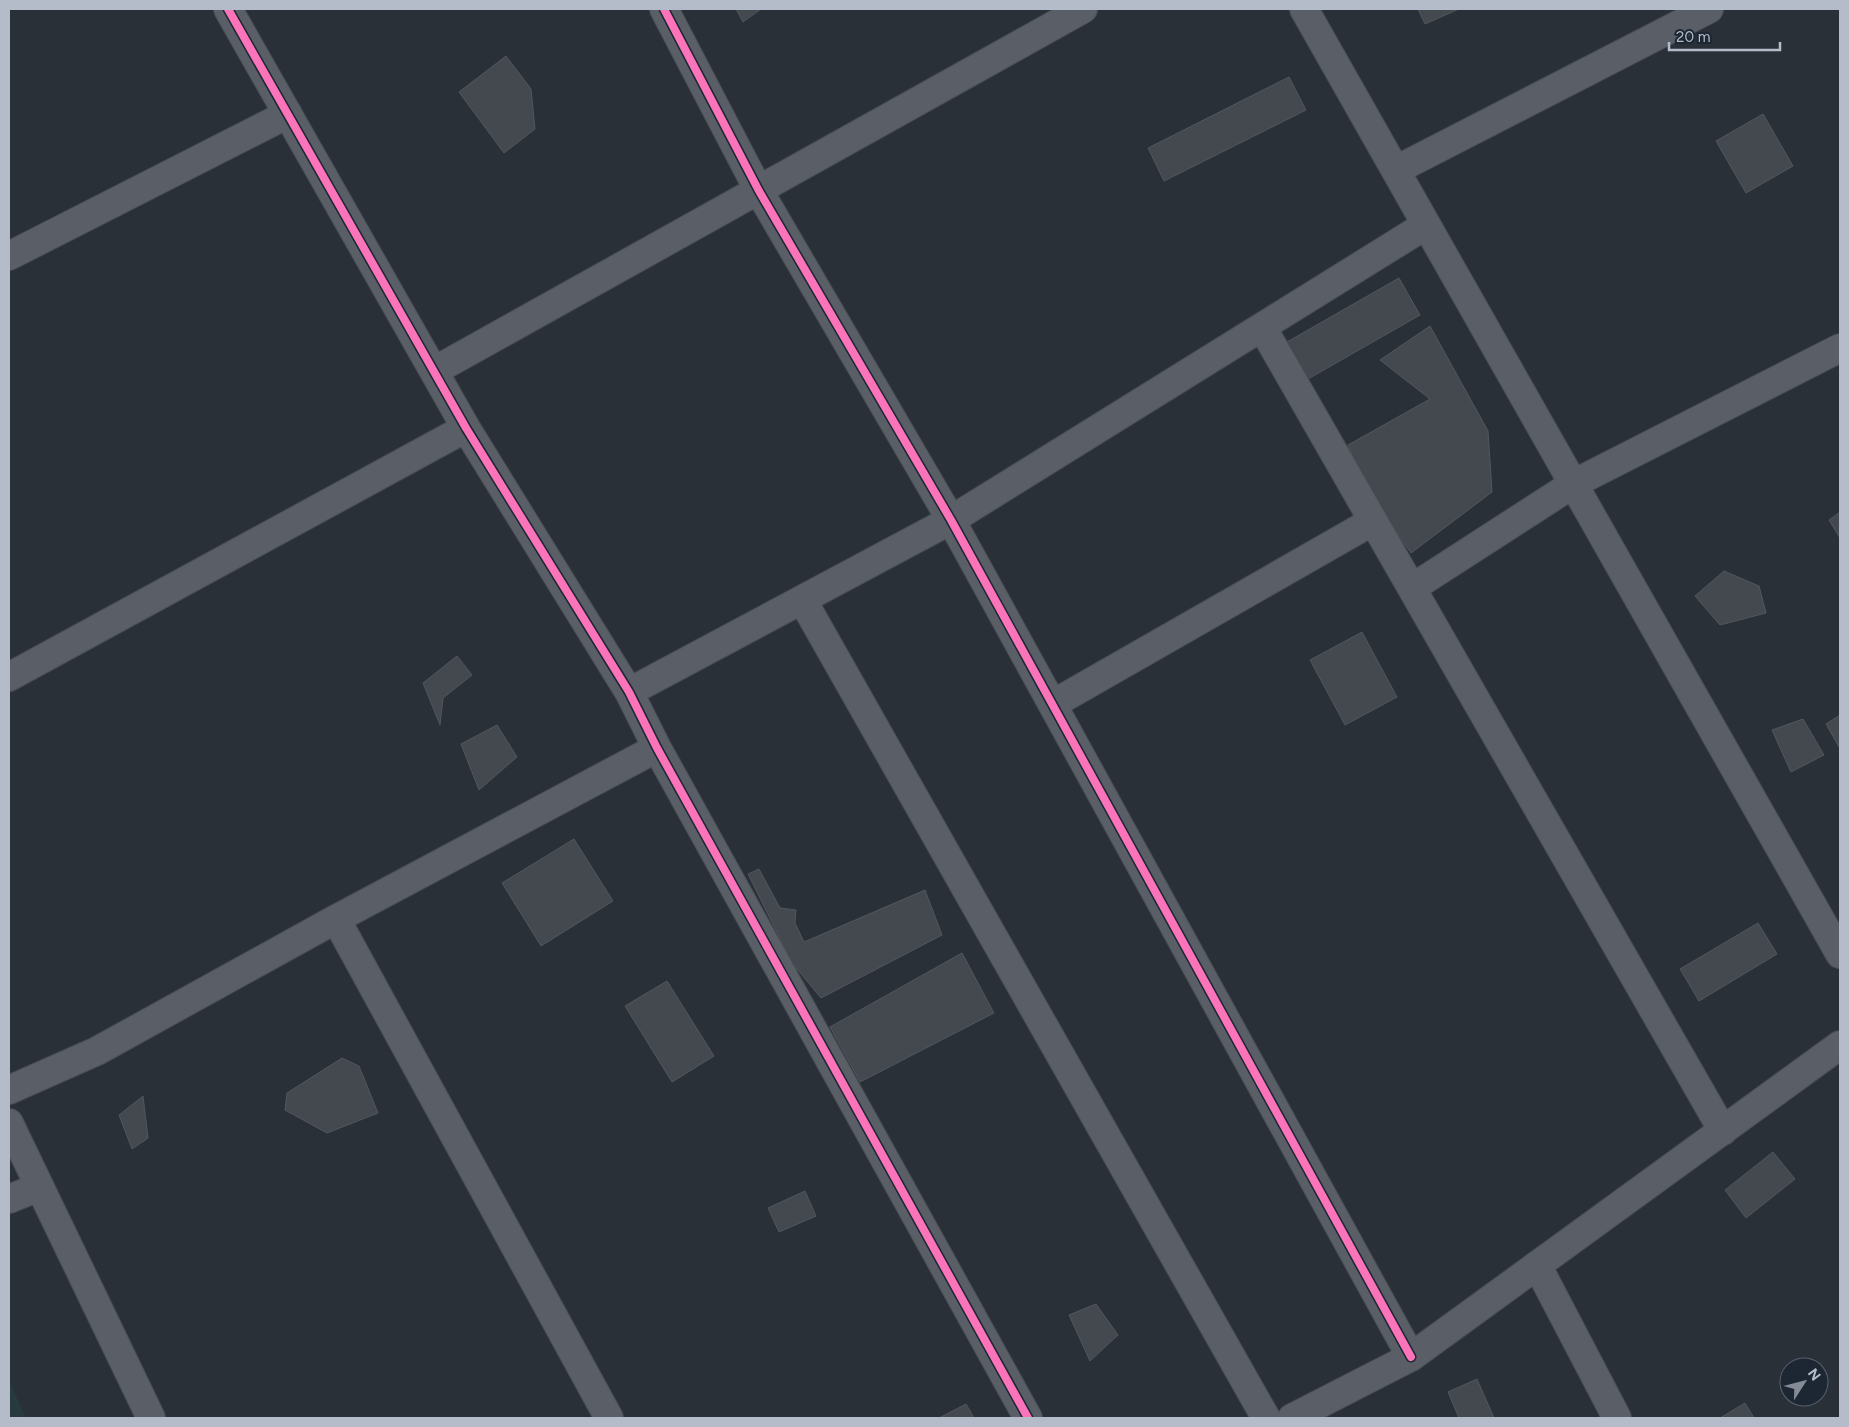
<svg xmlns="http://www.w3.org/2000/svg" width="1849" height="1427" font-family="Figtree,sans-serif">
  <rect width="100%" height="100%" fill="#2a3038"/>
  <path fill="#273a3e" d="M 9,1380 L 26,1418 L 9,1418 Z"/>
  <path fill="#444950" stroke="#52575f" d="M 736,9 L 761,9 L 743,22 Z
    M 1418,9 L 1459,9 L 1425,24 Z
    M 506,56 L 531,89 L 535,129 L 504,153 L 459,92 Z
    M 1289,77 L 1306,110 L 1164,181 L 1148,148 Z
    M 1763,114 L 1793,166 L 1746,193 L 1716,141 Z
    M 1399,278 L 1420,315 L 1308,379 L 1287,342 Z
    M 1430,326 L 1488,431 L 1492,492 L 1411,553 L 1373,500 L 1348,445 L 1430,399 L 1380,360 Z
    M 1840,512 L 1840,538 L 1829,520 Z
    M 1724,571 L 1759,586 L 1766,613 L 1720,625 L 1695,596 Z
    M 1362,632 L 1397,697 L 1345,725 L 1310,660 Z
    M 457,656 L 472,675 L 443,698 L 440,725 L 423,683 Z
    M 1840,715 L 1840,746 L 1839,747 L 1826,724 Z
    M 1803,719 L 1824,755 L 1791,772 L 1772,730 Z
    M 497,725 L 517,757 L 479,790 L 461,744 Z
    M 574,839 L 613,901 L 541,946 L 502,883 Z
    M 759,869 L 780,908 L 796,910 L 795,923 L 804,942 L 925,890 L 942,935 L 821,998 L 792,963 L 748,874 Z
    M 1758,923 L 1777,954 L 1699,1001 L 1680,969 Z
    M 962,953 L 994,1013 L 860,1082 L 830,1027 Z
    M 667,981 L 714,1056 L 672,1082 L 625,1006 Z
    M 342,1058 L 359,1066 L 378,1113 L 327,1133 L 285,1110 L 287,1093 Z
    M 143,1096 L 148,1138 L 132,1149 L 119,1115 Z
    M 1773,1152 L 1795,1179 L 1746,1218 L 1725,1190 Z
    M 805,1191 L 816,1216 L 779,1232 L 768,1208 Z
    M 1096,1304 L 1118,1335 L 1090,1361 L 1069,1315 Z
    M 1477,1379 L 1494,1418 L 1459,1418 L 1448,1392 Z
    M 1745,1403 L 1754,1418 L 1720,1418 Z
    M 966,1404 L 974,1418 L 939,1418 Z"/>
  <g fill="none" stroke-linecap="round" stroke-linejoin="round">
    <g stroke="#484c53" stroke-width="30">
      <path id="street" d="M 228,9 L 466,428 L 629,692 L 657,748 L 1028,1418
        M 664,9 L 759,191 L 951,520 L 1411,1357
        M 1304,9 L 1840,954
        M 1396,170 L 1709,9
        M 9,256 L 288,114
        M 1262,327 L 1723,1131
        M 434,371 L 1083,9
        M 1412,588 L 1573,484 L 1840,348
        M 803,601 L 1266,1418
        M 9,677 L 466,428
        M 629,692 L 951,520 L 1426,225
        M 1053,704 L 1373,521
        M 9,1090 L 97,1051 L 336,919
        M 9,1123 L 151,1418
        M 9,1199 L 39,1187
        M 1537,1265 L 1617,1418
        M 609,1418 L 336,919 L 657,748
        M 1292,1418 L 1411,1357 L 1840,1045"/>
    </g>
    <use href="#street" stroke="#5a5e66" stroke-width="28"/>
    <g stroke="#1d2633" stroke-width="11">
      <path id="cycleway" d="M 228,9 L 466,428 L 629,692 L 657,748 L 1028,1418
        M 664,9 L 759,191 L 951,520 L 1411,1357"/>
    </g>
    <use href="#cycleway" stroke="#fb73b8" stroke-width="8"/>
  </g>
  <rect width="1849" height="1427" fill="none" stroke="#b4bcc9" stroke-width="20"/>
  <g transform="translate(1804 1382) rotate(54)"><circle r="24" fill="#1d2633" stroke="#59626f"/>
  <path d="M0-4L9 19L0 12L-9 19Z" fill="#848b96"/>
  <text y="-8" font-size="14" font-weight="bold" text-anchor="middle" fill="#b4bcc9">N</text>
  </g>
  <path d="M1669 42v8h111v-8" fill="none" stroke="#b4bcc9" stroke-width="2.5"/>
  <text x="1676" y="42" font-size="15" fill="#b4bcc9" stroke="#1d2633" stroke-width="4" paint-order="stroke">20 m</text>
</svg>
